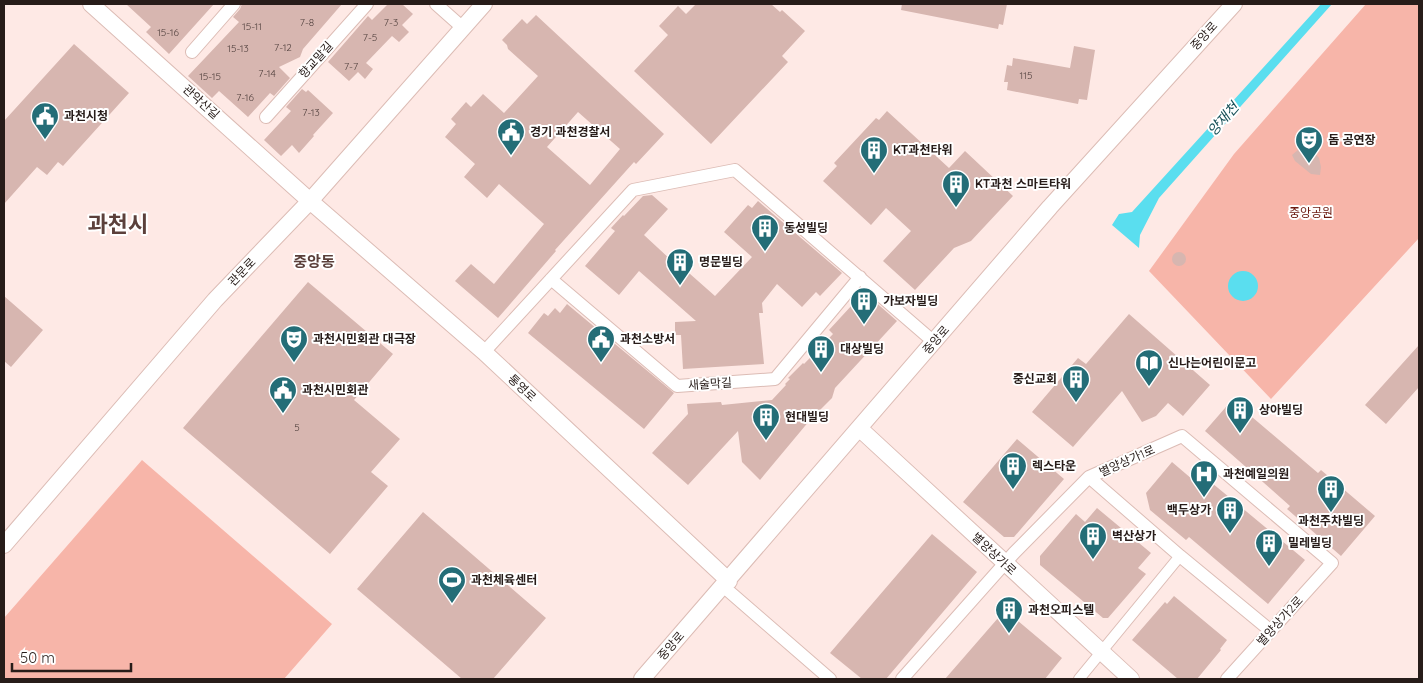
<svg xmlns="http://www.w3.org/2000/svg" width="1423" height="683" font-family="Quicksand,'Noto Sans KR',sans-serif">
  <rect width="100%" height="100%" fill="#fee9e5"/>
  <path fill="#f7b5a9" d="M 1366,4 L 1419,4 L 1419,238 L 1271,399 L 1149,271 L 1234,154 Z
    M 142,460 L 332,624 L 284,679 L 4,679 L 4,618 Z"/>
  <path fill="#5adeef" d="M 1321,4 L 1332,4 L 1159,198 L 1140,235 L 1139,248 L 1112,225 L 1119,214 L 1132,212 Z
    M1228 286a15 15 0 1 1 30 0a15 15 0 1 1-30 0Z"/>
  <path fill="#d7b6b0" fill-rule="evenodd" d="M 126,4 L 214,4 L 169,54 L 146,32 L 151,27 Z
    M 242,4 L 342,4 L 303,49 L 300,57 L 279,67 L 290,78 L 274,96 L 270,93 L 248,117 L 219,91 L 212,98 L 188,76 L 239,22 L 233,17 L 240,9 Z
    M 388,4 L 402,4 L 413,14 L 402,25 L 409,32 L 399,42 L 392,36 L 366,63 L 373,69 L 365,79 L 358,72 L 349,81 L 328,62 L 368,16 L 372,20 Z
    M 696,4 L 771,4 L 780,12 L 782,10 L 805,31 L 782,56 L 788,62 L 711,144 L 634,71 L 668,35 L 659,26 L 678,6 L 686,14 Z
    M 902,4 L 1007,4 L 1003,25 L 999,24 L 998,29 L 901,10 Z
    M 536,15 L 664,134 L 636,164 L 634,162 L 555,250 L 556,251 L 498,318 L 455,281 L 471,264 L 494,284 L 544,224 L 499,184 L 487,198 L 464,177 L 475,164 L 445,137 L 456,124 L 451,119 L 466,102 L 471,107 L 483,94 L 504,113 L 538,76 L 508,49 L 507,45 L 502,40 L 522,19 L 527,24 ZM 578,112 L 620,149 L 590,185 L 547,147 Z
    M 74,44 L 129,93 L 63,166 L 58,162 L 47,175 L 37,167 L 4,204 L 4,121 Z
    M 1074,46 L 1095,50 L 1087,100 L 1079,99 L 1078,104 L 1007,90 L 1008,82 L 1004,82 L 1007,65 L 1012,66 L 1013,58 L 1070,68 Z
    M 302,89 L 306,92 L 308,90 L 333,113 L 313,135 L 314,136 L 299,153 L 292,145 L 281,156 L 264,140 L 291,111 L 286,107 Z
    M 887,111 L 949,168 L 965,151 L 1013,196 L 971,241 L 954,248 L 915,290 L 883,261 L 911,231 L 886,208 L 871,225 L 823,181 L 837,166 L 834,163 L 876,118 L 879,120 Z
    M 1307,148 L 1314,152 L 1319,158 L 1321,167 L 1320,175 L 1311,174 L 1295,161 L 1292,155 L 1299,149 Z
    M 652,195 L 668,209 L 644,235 L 671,260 L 672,258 L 715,296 L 752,257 L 724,232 L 748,205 L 752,208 L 758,201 L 842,273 L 820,296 L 816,292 L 802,307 L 777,284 L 762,303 L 763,313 L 759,313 L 764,364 L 683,369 L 681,335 L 675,335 L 675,322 L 696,321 L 639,271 L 619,295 L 585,266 L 615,231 L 611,228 L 623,215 L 624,216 L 643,196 Z
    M1172 259a7 7 0 1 1 14 0a7 7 0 1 1-14 0Z
    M 308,282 L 393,354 L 354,400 L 400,439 L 371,472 L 388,486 L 330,554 L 183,428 Z
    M 864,292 L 897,321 L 835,388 L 832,398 L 810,420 L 760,480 L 742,462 L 738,431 L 688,485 L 652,453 L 688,414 L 687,404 L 721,402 L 722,405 L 772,400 L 786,385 L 785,384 L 790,379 L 788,378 L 803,363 L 804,364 L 833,334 L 829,330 Z
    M 4,296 L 43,330 L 11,367 L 4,361 Z
    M 567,304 L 674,393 L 644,429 L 528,333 L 544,313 L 548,316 L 555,308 L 560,313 Z
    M 1129,314 L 1210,385 L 1183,416 L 1168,403 L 1156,416 L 1142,422 L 1122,391 L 1073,447 L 1032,412 L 1078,358 L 1086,364 Z
    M 1419,345 L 1419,387 L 1386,424 L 1365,405 Z
    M 1232,400 L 1318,473 L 1321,470 L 1375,516 L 1341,556 L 1287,509 L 1290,506 L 1205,431 Z
    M 1017,439 L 1064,479 L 1014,537 L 1004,537 L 963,502 Z
    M 1172,462 L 1206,491 L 1212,483 L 1305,560 L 1268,604 L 1189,537 L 1186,540 L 1150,510 L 1146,493 Z
    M 1097,508 L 1151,553 L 1138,568 L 1146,574 L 1108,618 L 1103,618 L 1040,565 L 1040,556 L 1076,514 L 1085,522 Z
    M 423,512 L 546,618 L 493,679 L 462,679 L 357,589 Z
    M 932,534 L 977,572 L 886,679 L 862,679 L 830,653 Z
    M 1174,596 L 1227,640 L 1220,649 L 1221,650 L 1197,679 L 1178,679 L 1132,640 L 1165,602 L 1167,604 Z
    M 1005,610 L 1062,658 L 1045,679 L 945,679 Z"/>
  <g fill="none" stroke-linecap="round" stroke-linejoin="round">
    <g stroke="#dcbcb5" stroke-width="12">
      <path id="pedestrian" d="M 1079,679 L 1180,556"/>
    </g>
    <g stroke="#dcbcb5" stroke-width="14">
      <path id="minor" d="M 436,4 L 463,28
        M 192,52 L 234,4
        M 266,117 L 367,4
        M 551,279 L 677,386 L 775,379 L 860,277
        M 484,352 L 633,190 L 735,170 L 934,342
        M 1089,477 L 1180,556 L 1271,631
        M 724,587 L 830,679
        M 902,679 L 1014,553 L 1089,477 L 1182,436 L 1332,563 L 1227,679"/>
    </g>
    <g stroke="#dcbcb5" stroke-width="18">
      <path id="tertiary" d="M 91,4 L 310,201 L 484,352 L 729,581
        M 859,428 L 1131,679
        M 4,545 L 215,300 L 310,201 L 484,4
        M 642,679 L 1050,207 L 1234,4"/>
    </g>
    <use href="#pedestrian" stroke="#fff" stroke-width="10"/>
    <use href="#minor" stroke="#fff" stroke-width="12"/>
    <use href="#tertiary" stroke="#fff" stroke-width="16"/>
  </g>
  <defs>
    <g id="civic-pin" transform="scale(1.4375)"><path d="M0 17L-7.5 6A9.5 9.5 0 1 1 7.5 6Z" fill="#246d77" stroke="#fff"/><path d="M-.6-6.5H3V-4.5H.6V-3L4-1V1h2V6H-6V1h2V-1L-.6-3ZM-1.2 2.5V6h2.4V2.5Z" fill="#fff"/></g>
    <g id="theatre-pin" transform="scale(1.4375)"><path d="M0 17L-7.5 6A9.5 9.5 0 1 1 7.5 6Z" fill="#246d77" stroke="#fff"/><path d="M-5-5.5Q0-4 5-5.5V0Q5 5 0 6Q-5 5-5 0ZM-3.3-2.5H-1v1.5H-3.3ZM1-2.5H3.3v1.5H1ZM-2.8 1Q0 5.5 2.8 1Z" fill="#fff"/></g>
    <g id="building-pin" transform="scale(1.4375)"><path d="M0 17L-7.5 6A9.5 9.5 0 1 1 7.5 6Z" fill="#246d77" stroke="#fff"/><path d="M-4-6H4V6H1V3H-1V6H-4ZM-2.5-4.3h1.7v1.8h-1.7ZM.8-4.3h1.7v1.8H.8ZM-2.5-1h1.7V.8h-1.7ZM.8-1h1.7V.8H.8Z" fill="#fff"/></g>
    <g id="library-pin" transform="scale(1.4375)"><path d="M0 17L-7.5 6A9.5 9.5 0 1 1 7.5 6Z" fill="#246d77" stroke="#fff"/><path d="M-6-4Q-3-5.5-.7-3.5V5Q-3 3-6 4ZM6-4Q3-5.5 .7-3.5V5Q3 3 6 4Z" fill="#fff"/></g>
    <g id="hospital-pin" transform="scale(1.4375)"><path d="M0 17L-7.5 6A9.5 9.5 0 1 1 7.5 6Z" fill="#246d77" stroke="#fff"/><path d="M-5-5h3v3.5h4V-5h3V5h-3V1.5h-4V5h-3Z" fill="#fff"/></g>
    <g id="stadium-pin" transform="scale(1.4375)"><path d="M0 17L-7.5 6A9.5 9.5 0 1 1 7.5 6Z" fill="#246d77" stroke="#fff"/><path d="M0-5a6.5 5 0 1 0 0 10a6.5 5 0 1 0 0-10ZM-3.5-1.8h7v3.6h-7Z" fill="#fff"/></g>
  </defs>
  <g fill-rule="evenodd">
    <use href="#civic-pin" x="45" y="116"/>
    <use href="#civic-pin" x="511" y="132"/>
    <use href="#theatre-pin" x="1309" y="140"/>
    <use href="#building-pin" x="874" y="150"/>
    <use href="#building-pin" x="956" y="184"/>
    <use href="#building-pin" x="765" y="228"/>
    <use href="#building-pin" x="680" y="262"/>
    <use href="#building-pin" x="864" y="301"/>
    <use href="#theatre-pin" x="294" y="339"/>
    <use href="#civic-pin" x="601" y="339"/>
    <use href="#building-pin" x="821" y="349"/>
    <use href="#library-pin" x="1149" y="363"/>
    <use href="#building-pin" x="1076" y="379"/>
    <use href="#civic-pin" x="283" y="390"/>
    <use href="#building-pin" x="1240" y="410"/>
    <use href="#building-pin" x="766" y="417"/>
    <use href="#building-pin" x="1013" y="466"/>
    <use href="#hospital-pin" x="1204" y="474"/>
    <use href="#building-pin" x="1331" y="489"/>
    <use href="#building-pin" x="1230" y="510"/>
    <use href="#building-pin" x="1093" y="536"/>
    <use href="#building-pin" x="1269" y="543"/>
    <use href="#stadium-pin" x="452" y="580"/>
    <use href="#building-pin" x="1009" y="610"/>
  </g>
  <g text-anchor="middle" stroke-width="4" stroke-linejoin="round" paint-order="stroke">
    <g font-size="10" fill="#53423f">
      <text x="307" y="26">7-8</text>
      <text x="391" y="26">7-3</text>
      <text x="252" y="30">15-11</text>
      <text x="168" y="36">15-16</text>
      <text x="370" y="41">7-5</text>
      <text x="283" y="51">7-12</text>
      <text x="238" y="52">15-13</text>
      <text x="351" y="70">7-7</text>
      <text x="267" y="77">7-14</text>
      <text x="1026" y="79">115</text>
      <text x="210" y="80">15-15</text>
      <text x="245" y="101">7-16</text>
      <text x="311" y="116">7-13</text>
      <text x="297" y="431">5</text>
    </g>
    <g font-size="12" fill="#271c19" stroke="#fff">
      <text transform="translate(1204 36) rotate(-48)" y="4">중앙로</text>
      <text transform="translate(316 60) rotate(-48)" y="4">향교말길</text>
      <text transform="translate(201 102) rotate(42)" y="4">관악산길</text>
      <text transform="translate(242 272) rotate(-46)" y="4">관문로</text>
      <text transform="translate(936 340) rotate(-49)" y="4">중앙로</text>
      <text transform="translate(710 384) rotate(-4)" y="4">새술막길</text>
      <text transform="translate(522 388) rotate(43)" y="4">통영로</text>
      <text transform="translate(1127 461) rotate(-24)" y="4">별양상가1로</text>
      <text transform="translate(994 554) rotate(43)" y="4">별양상가로</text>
      <text transform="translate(1280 621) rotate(-48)" y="4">별양상가2로</text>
      <text transform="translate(671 646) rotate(-49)" y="4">중앙로</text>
    </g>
    <g font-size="12" font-weight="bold" fill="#271c19" stroke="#fff" text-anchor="start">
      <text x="64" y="120">과천시청</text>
      <text x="530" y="136">경기 과천경찰서</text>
      <text x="1328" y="144">돔 공연장</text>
      <text x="893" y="154">KT과천타워</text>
      <text x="975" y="188">KT과천 스마트타워</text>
      <text x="784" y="232">동성빌딩</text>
      <text x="699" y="266">명문빌딩</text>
      <text x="883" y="305">가보자빌딩</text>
      <text x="313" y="343">과천시민회관 대극장</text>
      <text x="620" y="343">과천소방서</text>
      <text x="840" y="353">대상빌딩</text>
      <text x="1168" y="367">신나는어린이문고</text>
      <text x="1057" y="383" text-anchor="end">중신교회</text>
      <text x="302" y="394">과천시민회관</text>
      <text x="1259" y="414">상아빌딩</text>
      <text x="785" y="421">현대빌딩</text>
      <text x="1032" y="470">렉스타운</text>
      <text x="1223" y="478">과천예일의원</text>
      <text x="1211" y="514" text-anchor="end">백두상가</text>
      <text x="1331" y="525" text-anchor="middle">과천주차빌딩</text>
      <text x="1112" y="540">벽산상가</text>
      <text x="1288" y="547">밀레빌딩</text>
      <text x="471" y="584">과천체육센터</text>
      <text x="1028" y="614">과천오피스텔</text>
    </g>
    <g font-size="12" fill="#6b190f" stroke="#fff">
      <text x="1311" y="217">중앙공원</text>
    </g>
    <g font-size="14" font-style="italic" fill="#185158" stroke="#fff">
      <text transform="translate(1223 119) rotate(-49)" y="5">양재천</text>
    </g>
    <g font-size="15" font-weight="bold" fill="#5b403b" stroke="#fff">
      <text x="314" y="267">중앙동</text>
    </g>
    <g font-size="22" font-weight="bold" fill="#5b403b" stroke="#fff">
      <text x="118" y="232">과천시</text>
    </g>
  </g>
  <rect width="1423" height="683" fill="none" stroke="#271c19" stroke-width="10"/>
  <path d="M12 663v8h119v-8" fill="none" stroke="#271c19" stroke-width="2.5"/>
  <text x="20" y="663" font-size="15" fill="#271c19" stroke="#ffffff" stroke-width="4" paint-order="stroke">50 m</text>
</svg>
